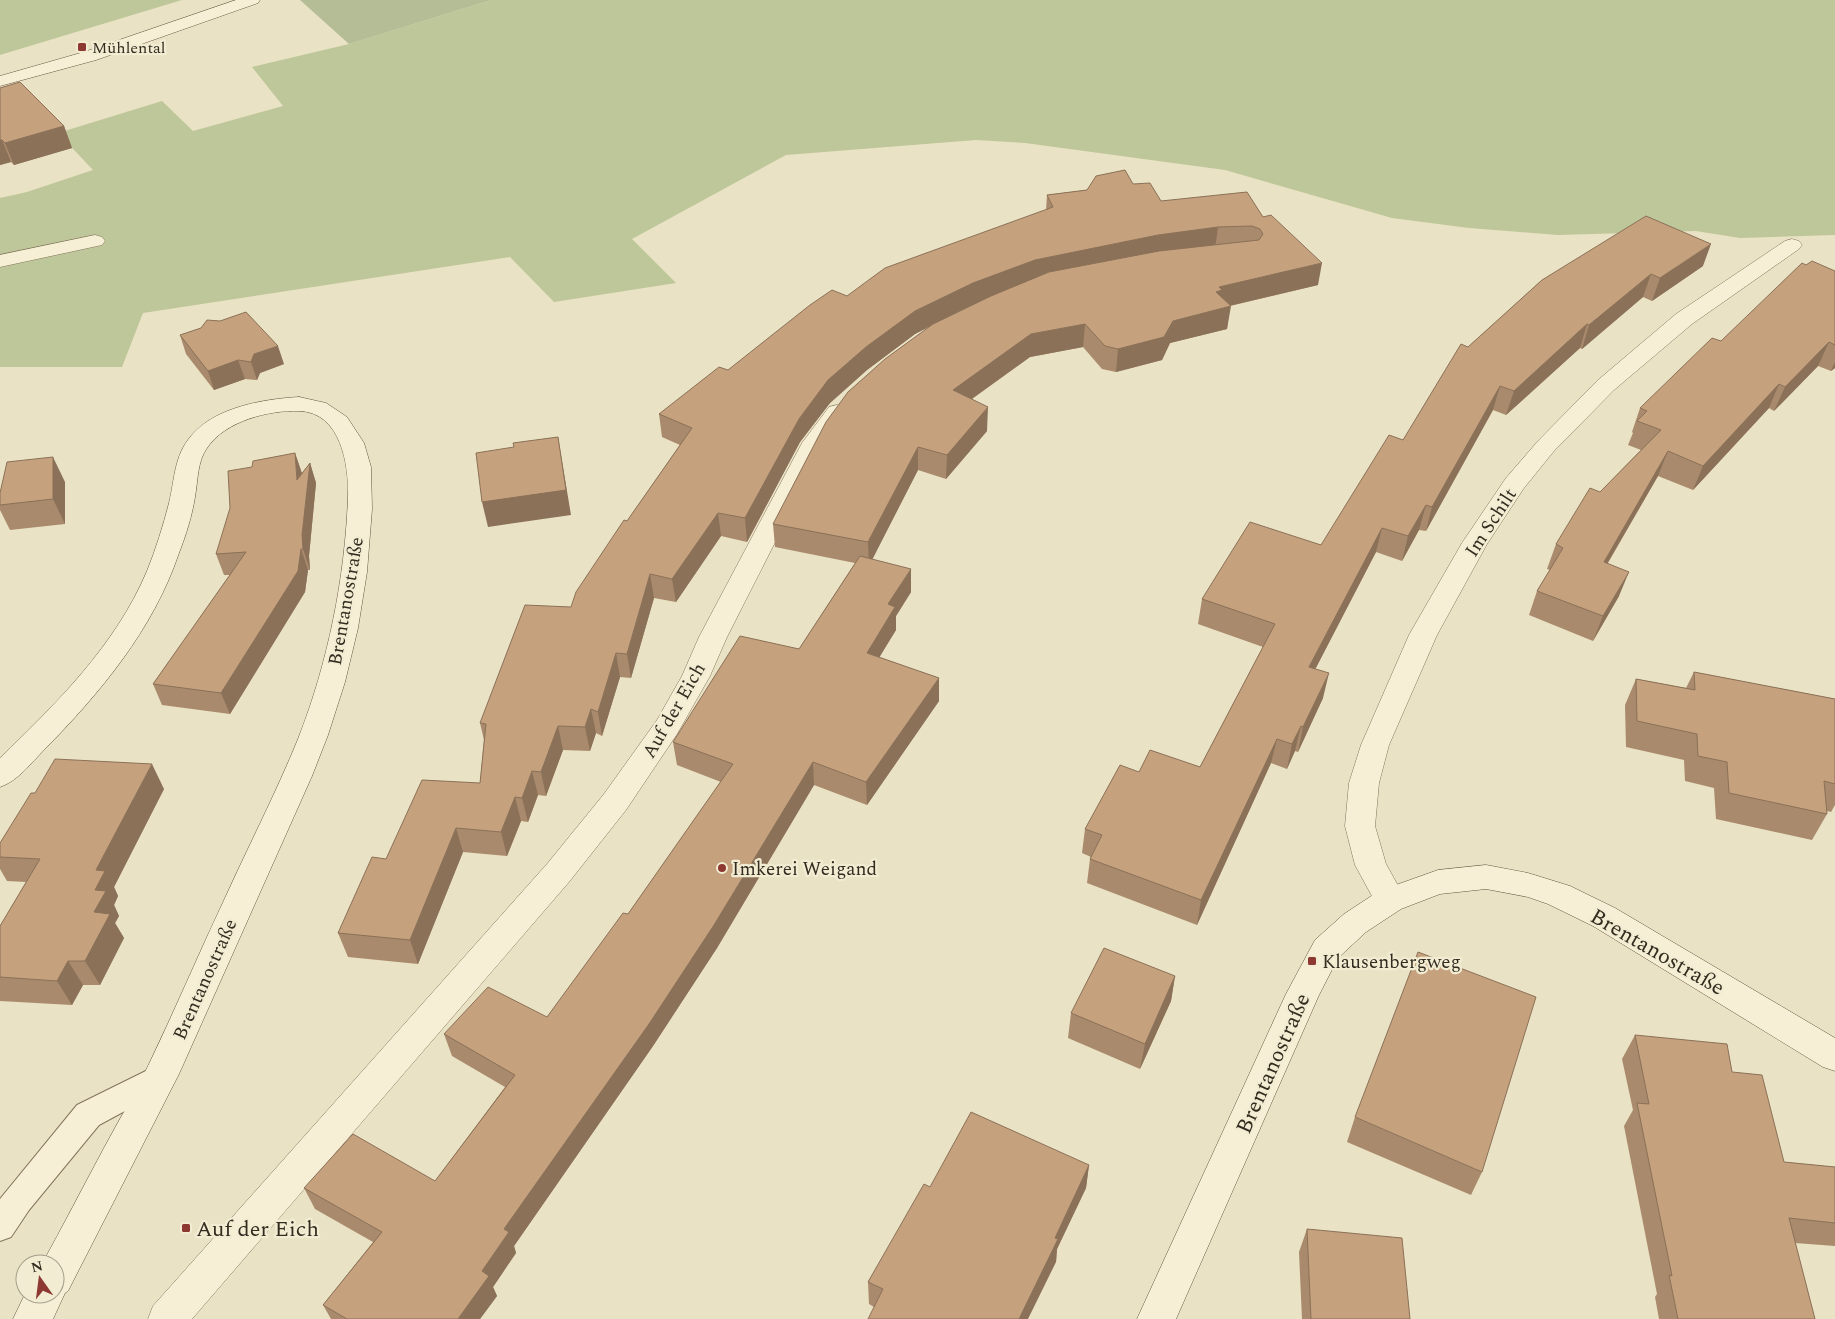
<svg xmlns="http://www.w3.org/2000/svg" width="1835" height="1319" font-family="Spectral,serif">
  <rect width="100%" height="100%" fill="#eae2c4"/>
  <path fill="#bec799" d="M 0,0 L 182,0 L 0,55 Z
    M 491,0 L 1835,0 L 1835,235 L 1740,238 L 1696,231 L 1558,235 L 1469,228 L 1392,218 L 1225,170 L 1025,143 L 976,140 L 786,155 L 632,239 L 676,283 L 554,302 L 510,257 L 143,313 L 122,367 L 0,367 L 0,198 L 27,192 L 93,170 L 58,133 L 162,101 L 193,131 L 283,106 L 252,67 L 349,44 Z"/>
  <path fill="#b5bd97" d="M 300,0 L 491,0 L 349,44 Z"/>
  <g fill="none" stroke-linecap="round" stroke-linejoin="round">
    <g stroke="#83745c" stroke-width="2">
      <path id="lane" d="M 160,1064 L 171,1068 L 175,1077 L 171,1086 L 99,1125 L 29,1210 L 11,1237 L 0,1241 L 0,1199 L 77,1105 Z"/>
    </g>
    <g stroke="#83745c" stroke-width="1">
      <path id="street" d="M 95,235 L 102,237 L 105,241 L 102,245 L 0,267 L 0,255 Z
        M 1792,239 L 1799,241 L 1802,245 L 1799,249 L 1692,324 L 1614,390 L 1554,451 L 1524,488 L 1487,544 L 1437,635 L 1389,745 L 1379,783 L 1375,826 L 1386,864 L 1406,900 L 1401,909 L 1390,913 L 1379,909 L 1355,865 L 1345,826 L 1349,783 L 1361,745 L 1409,635 L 1462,543 L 1506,478 L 1538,441 L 1598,380 L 1676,314 L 1785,241 Z
        M 837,405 L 845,407 L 849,412 L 825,444 L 727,637 L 710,676 L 677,734 L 626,810 L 569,882 L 192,1319 L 148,1319 L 153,1306 L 547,864 L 604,794 L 657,720 L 682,676 L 699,637 L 802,443 L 829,407 Z"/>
    </g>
    <g stroke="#65553f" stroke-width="1">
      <path id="secondary" d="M 236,0 L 260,0 L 258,3 L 96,60 L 0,86 L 0,76 L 84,52 Z
        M 299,397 L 326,403 L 347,417 L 364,443 L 371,467 L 372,509 L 367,572 L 358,628 L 345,682 L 328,735 L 312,776 L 179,1074 L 68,1291 L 65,1293 L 53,1319 L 13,1319 L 25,1294 L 55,1294 L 55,1264 L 42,1264 C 63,1226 83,1187 104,1148 C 119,1120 135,1093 149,1064 C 175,1010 199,953 225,898 C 249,845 276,793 298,739 C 328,663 345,578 348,497 C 349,465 341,412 299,411 C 269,410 225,421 207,448 C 197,462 198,481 195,497 C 192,516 186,535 179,553 C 153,630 100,693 44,750 C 31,763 18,781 0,787 L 0,758 C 56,704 116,645 147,571 C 156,549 163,526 169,503 C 175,478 174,456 191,436 C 215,407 264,399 299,397 Z
        M 1486,865 L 1528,873 L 1570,886 L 1615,908 L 1835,1038 L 1835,1071 L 1823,1067 L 1593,926 L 1548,904 L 1528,897 L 1486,889 L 1440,894 L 1401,909 L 1366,932 L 1338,958 L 1319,995 L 1176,1319 L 1137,1319 L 1286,994 L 1315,940 L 1344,914 L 1379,891 L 1438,870 Z"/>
    </g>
    <use href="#lane" fill="#f6efd6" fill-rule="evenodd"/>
    <use href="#street" fill="#f6efd6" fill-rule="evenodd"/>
    <use href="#secondary" fill="#f6efd6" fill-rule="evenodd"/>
  </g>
  <path fill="#a98a6c" d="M 0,88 L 64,126 L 72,148 L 14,165 L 11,162 L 0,165 Z
    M 1133,184 L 1161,201 L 1263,217 L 1318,285 L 1230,306 L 1227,329 L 1170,343 L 1162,360 L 1116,372 L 1102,369 L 1083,347 L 1030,357 L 972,399 L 987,431 L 946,479 L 918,470 L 872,559 L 911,592 L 896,616 L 896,630 L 879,657 L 939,678 L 939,701 L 867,805 L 814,785 L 717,948 L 653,1046 L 514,1246 L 516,1253 L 493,1287 L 497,1296 L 480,1319 L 331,1319 L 323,1305 L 373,1242 L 315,1209 L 304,1188 L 435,1181 L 505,1087 L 452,1056 L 444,1034 L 547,1017 L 628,914 L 721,782 L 677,765 L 673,742 L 799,649 L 855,563 L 775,547 L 773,524 L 930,326 L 915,334 L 867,370 L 830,403 L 800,442 L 747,542 L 721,536 L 676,602 L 654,598 L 631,678 L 620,677 L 602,736 L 596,733 L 590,751 L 563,750 L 546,796 L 538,795 L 528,822 L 521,821 L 507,856 L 463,852 L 418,964 L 348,957 L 338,933 L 386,859 L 480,783 L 484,740 L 480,723 L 571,607 L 627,521 L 680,445 L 662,437 L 659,414 L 847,296 L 1046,210 L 1047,195 Z
    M 1806,265 L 1835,271 L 1835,368 L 1831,371 L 1818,366 L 1774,411 L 1769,408 L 1693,490 L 1658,476 L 1608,563 L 1619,596 L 1593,641 L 1529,615 L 1537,591 L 1550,570 L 1547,569 L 1556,544 L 1600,492 L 1641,450 L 1628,445 L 1633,433 L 1632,432 L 1640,408 L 1721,341 Z
    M 1703,266 L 1652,301 L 1643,297 L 1582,349 L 1580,348 L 1506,415 L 1493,410 L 1426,531 L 1419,530 L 1402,561 L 1376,552 L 1315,669 L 1323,698 L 1298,752 L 1295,751 L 1287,769 L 1271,763 L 1197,925 L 1087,883 L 1090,859 L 1091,857 L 1082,853 L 1085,829 L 1139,772 L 1200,767 L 1263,647 L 1198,624 L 1202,599 L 1321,545 L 1403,440 L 1468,347 L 1542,280 Z
    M 180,335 L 284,364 L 260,373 L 257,380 L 245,379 L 214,390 L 186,354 Z
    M 295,453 L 302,473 L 310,463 L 316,483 L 309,556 L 310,570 L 308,570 L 305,592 L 230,714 L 162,705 L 153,684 L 230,575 L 224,575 L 216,554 L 252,467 Z
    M 65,482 L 65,524 L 10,530 L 0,510 L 0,493 Z
    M 1694,672 L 1835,699 L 1835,805 L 1831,812 L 1827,811 L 1827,814 L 1812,840 L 1716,819 L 1714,788 L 1685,781 L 1684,760 L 1626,747 L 1625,705 L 1636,679 L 1686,688 Z
    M 164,789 L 114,887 L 118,896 L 114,905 L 119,916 L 115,923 L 124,938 L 100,985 L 83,985 L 72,1005 L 0,1001 L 0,926 L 26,882 L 7,881 L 0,869 L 0,843 Z
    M 1175,976 L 1171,1001 L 1140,1069 L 1068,1038 L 1071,1013 Z
    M 1635,1035 L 1732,1072 L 1784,1162 L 1835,1167 L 1835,1246 L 1795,1243 L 1815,1319 L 1659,1319 L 1655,1297 L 1657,1294 L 1624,1126 L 1633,1110 L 1622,1059 Z
    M 1355,1117 L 1482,1172 L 1471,1195 L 1347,1142 Z
    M 1089,1165 L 1086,1188 L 1057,1249 L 1056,1262 L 874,1307 L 869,1304 L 868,1282 L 930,1187 Z
    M 1307,1229 L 1410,1319 L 1302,1319 L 1299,1252 Z"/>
  <path fill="#8a7158" d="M 64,126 L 72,148 L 14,165 L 5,143 Z
    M 0,140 L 2,140 L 11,162 L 0,165 Z
    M 1218,227 L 1215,249 L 972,305 L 915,334 L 867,370 L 830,403 L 800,442 L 747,542 L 745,518 L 799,419 L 828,380 L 866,347 L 915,311 L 973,283 L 1035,260 L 1158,235 Z
    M 1711,244 L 1703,266 L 1652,301 L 1660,278 Z
    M 1322,263 L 1318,285 L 1220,308 L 1231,306 L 1227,329 L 1170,343 L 1162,360 L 1116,372 L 1118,349 L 1173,321 L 1216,292 L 1219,287 Z
    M 1651,274 L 1643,297 L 1582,349 L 1589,325 Z
    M 1085,324 L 1083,347 L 1030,357 L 952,413 L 953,390 L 1031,334 Z
    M 1587,324 L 1580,348 L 1506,415 L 1514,391 Z
    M 1829,342 L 1818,366 L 1774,411 L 1785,387 Z
    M 278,346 L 284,364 L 260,373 L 257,380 L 251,362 L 254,354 Z
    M 238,360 L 245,379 L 214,390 L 208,371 Z
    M 1835,362 L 1835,368 L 1831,371 Z
    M 1779,384 L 1769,408 L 1693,490 L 1703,466 Z
    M 1500,386 L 1493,410 L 1426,531 L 1432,507 Z
    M 988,407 L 987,431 L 946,479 L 947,455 Z
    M 558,437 L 571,515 L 488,527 L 482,502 Z
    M 918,447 L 918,470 L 869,566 L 868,542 Z
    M 1668,451 L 1658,476 L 1594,586 L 1604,562 Z
    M 295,453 L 302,474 L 297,480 Z
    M 53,457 L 65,482 L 65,524 L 53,499 Z
    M 310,463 L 316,483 L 309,556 L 310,570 L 303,549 L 302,535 Z
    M 1426,505 L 1419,530 L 1402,561 L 1408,536 Z
    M 718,513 L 721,536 L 676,602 L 672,579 Z
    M 1382,528 L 1376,552 L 1304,691 L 1309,667 Z
    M 301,549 L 308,570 L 305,592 L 230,714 L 221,693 Z
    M 911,569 L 911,592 L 896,616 L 896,630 L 868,676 L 867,653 L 888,604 Z
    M 1629,572 L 1619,596 L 1593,641 L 1603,616 Z
    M 650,574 L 654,598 L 631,678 L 627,654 Z
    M 616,653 L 620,677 L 602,736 L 598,712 Z
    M 1329,673 L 1323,698 L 1298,752 L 1303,727 Z
    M 939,678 L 939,701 L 867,805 L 866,782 Z
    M 591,709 L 596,733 L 590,751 L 585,727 Z
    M 558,726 L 563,750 L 546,796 L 541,772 Z
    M 1301,726 L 1295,751 L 1287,769 L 1292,744 Z
    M 1277,739 L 1271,763 L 1197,925 L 1201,900 Z
    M 813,762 L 814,785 L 717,948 L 653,1046 L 514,1246 L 516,1253 L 493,1287 L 497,1296 L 480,1319 L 458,1319 L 504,1229 Z
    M 152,764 L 164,789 L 114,887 L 118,896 L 114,905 L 119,916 L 115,923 L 124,938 L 100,985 L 85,961 L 94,912 L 96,870 Z
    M 532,771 L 538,795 L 528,822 L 522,798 Z
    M 515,797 L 521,821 L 507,856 L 501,832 Z
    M 456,828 L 463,852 L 418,964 L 410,940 Z
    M 68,961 L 83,985 L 72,1005 L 57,981 Z
    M 1175,976 L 1171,1001 L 1140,1069 L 1145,1044 Z
    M 1089,1165 L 1086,1188 L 1057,1249 L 1056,1262 L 1028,1319 L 1019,1319 L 1055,1238 Z"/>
  <path fill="#c5a17d" stroke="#8a7158" d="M 20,82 L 64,126 L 5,143 L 2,140 L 0,140 L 0,88 Z
    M 1125,170 L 1133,184 L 1150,183 L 1161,201 L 1247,192 L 1263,217 L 1271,215 L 1322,263 L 1219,287 L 1222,290 L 1216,292 L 1231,306 L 1173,321 L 1164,337 L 1118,349 L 1105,346 L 1085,324 L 1031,334 L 953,390 L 988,407 L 947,455 L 918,447 L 868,542 L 773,524 L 826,422 L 848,392 L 885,359 L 933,324 L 991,296 L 1049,272 L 1159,251 L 1259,240 L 1263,234 L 1260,229 L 1252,226 L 1218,227 L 1158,235 L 1035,260 L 973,283 L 915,311 L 866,347 L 828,380 L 799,419 L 745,518 L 718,513 L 672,579 L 650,574 L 627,654 L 616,653 L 598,712 L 591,709 L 585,727 L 558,726 L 541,772 L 532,771 L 522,798 L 515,797 L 501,832 L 456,828 L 410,940 L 338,933 L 372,857 L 386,859 L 422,780 L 480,783 L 486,724 L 480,723 L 525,605 L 571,607 L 576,592 L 624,520 L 627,521 L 692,428 L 659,414 L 719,367 L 728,370 L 810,305 L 832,290 L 847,296 L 885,268 L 1053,207 L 1047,195 L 1087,190 L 1096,176 Z
    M 1646,216 L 1711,244 L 1660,278 L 1651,274 L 1589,325 L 1587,324 L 1514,391 L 1500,386 L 1432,507 L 1426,505 L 1408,536 L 1382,528 L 1309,667 L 1329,673 L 1303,727 L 1301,726 L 1292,744 L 1277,739 L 1201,900 L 1090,859 L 1102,835 L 1085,829 L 1120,765 L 1139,772 L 1150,750 L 1200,767 L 1275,624 L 1202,599 L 1250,522 L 1321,545 L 1389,435 L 1403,440 L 1461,344 L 1468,347 L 1542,280 Z
    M 1812,261 L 1835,271 L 1835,345 L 1829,342 L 1785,387 L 1779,384 L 1703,466 L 1668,451 L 1604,562 L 1629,572 L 1603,616 L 1537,591 L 1563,548 L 1556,544 L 1590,488 L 1600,492 L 1661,430 L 1637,421 L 1647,411 L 1640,408 L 1712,338 L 1721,341 L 1802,263 L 1806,265 Z
    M 246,312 L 278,346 L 254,354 L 251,362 L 238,360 L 208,371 L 180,335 L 201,328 L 207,320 L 220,321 Z
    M 558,437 L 566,490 L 482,502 L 476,453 L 514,447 L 513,443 Z
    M 295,453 L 297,480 L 310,463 L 302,535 L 303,549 L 301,549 L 298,571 L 221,693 L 153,684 L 246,552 L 216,554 L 230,508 L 228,471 L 252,467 L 253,461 Z
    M 53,457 L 53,499 L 0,505 L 0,493 L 7,462 Z
    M 860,556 L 911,569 L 888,604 L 895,607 L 867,653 L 939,678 L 866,782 L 813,762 L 714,925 L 649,1024 L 504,1229 L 509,1232 L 482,1271 L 489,1276 L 458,1319 L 347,1319 L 323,1305 L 382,1232 L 304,1188 L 353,1134 L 435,1181 L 515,1075 L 444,1034 L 488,987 L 547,1017 L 623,913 L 628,914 L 733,764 L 673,742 L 740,636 L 799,649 Z
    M 1694,672 L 1835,699 L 1835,784 L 1824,781 L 1827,814 L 1729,793 L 1727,762 L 1698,756 L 1697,734 L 1637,721 L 1636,679 L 1695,690 Z
    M 55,759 L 152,764 L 96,870 L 105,871 L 95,890 L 106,891 L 94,912 L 110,914 L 85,961 L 68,961 L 57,981 L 0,977 L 0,926 L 40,859 L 0,857 L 0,843 L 31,793 L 35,793 Z
    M 1104,948 L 1175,976 L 1145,1044 L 1071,1013 Z
    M 1418,952 L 1536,997 L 1482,1172 L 1355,1117 Z
    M 1635,1035 L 1727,1044 L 1732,1072 L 1762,1075 L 1784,1162 L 1835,1167 L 1835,1223 L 1789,1218 L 1815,1319 L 1678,1319 L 1669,1275 L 1672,1276 L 1637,1103 L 1649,1104 Z
    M 971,1112 L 1089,1165 L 1055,1238 L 1058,1239 L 1019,1319 L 868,1319 L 883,1289 L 868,1282 L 924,1184 L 930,1187 Z
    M 1307,1229 L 1402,1238 L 1410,1319 L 1311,1319 Z"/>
  <g fill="#8d3831" stroke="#f2ecd3" stroke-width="2">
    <rect x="77" y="42" width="10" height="10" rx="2.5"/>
    <circle cx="722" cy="868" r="5"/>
    <rect x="1307" y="956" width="10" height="10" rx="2.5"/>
    <rect x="181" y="1223" width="10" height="10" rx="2.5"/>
  </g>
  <g text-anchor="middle" stroke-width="4.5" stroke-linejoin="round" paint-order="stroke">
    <g font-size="16" fill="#342b1f" stroke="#f2ecd3" text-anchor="start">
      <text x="92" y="53">Mühlental</text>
    </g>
    <g font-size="19" fill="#342b1f" stroke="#f2ecd3">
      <text transform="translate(1490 522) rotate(-57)" y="7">Im Schilt</text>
      <text transform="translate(345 601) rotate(-80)" y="7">Brentanostraße</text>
      <text transform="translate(673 710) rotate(-60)" y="7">Auf der Eich</text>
      <text transform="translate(204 979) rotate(-66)" y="7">Brentanostraße</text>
    </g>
    <g font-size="19" fill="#342b1f" stroke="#f2ecd3" text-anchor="start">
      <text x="732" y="875">Imkerei Weigand</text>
      <text x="1322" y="968">Klausenbergweg</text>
    </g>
    <g font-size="22" fill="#342b1f" stroke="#f2ecd3">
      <text transform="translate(1658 951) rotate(30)" y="8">Brentanostraße</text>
      <text transform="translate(1272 1063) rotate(-66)" y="8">Brentanostraße</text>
    </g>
    <g font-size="22" fill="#342b1f" stroke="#f2ecd3" text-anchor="start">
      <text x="196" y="1236">Auf der Eich</text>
    </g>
  </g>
  <g transform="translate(40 1279) rotate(346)"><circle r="24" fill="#f2ecd3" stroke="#a69f8b"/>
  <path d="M0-4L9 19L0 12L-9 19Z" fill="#8d3831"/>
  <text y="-8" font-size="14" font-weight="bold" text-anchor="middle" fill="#342b1f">N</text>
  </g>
</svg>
